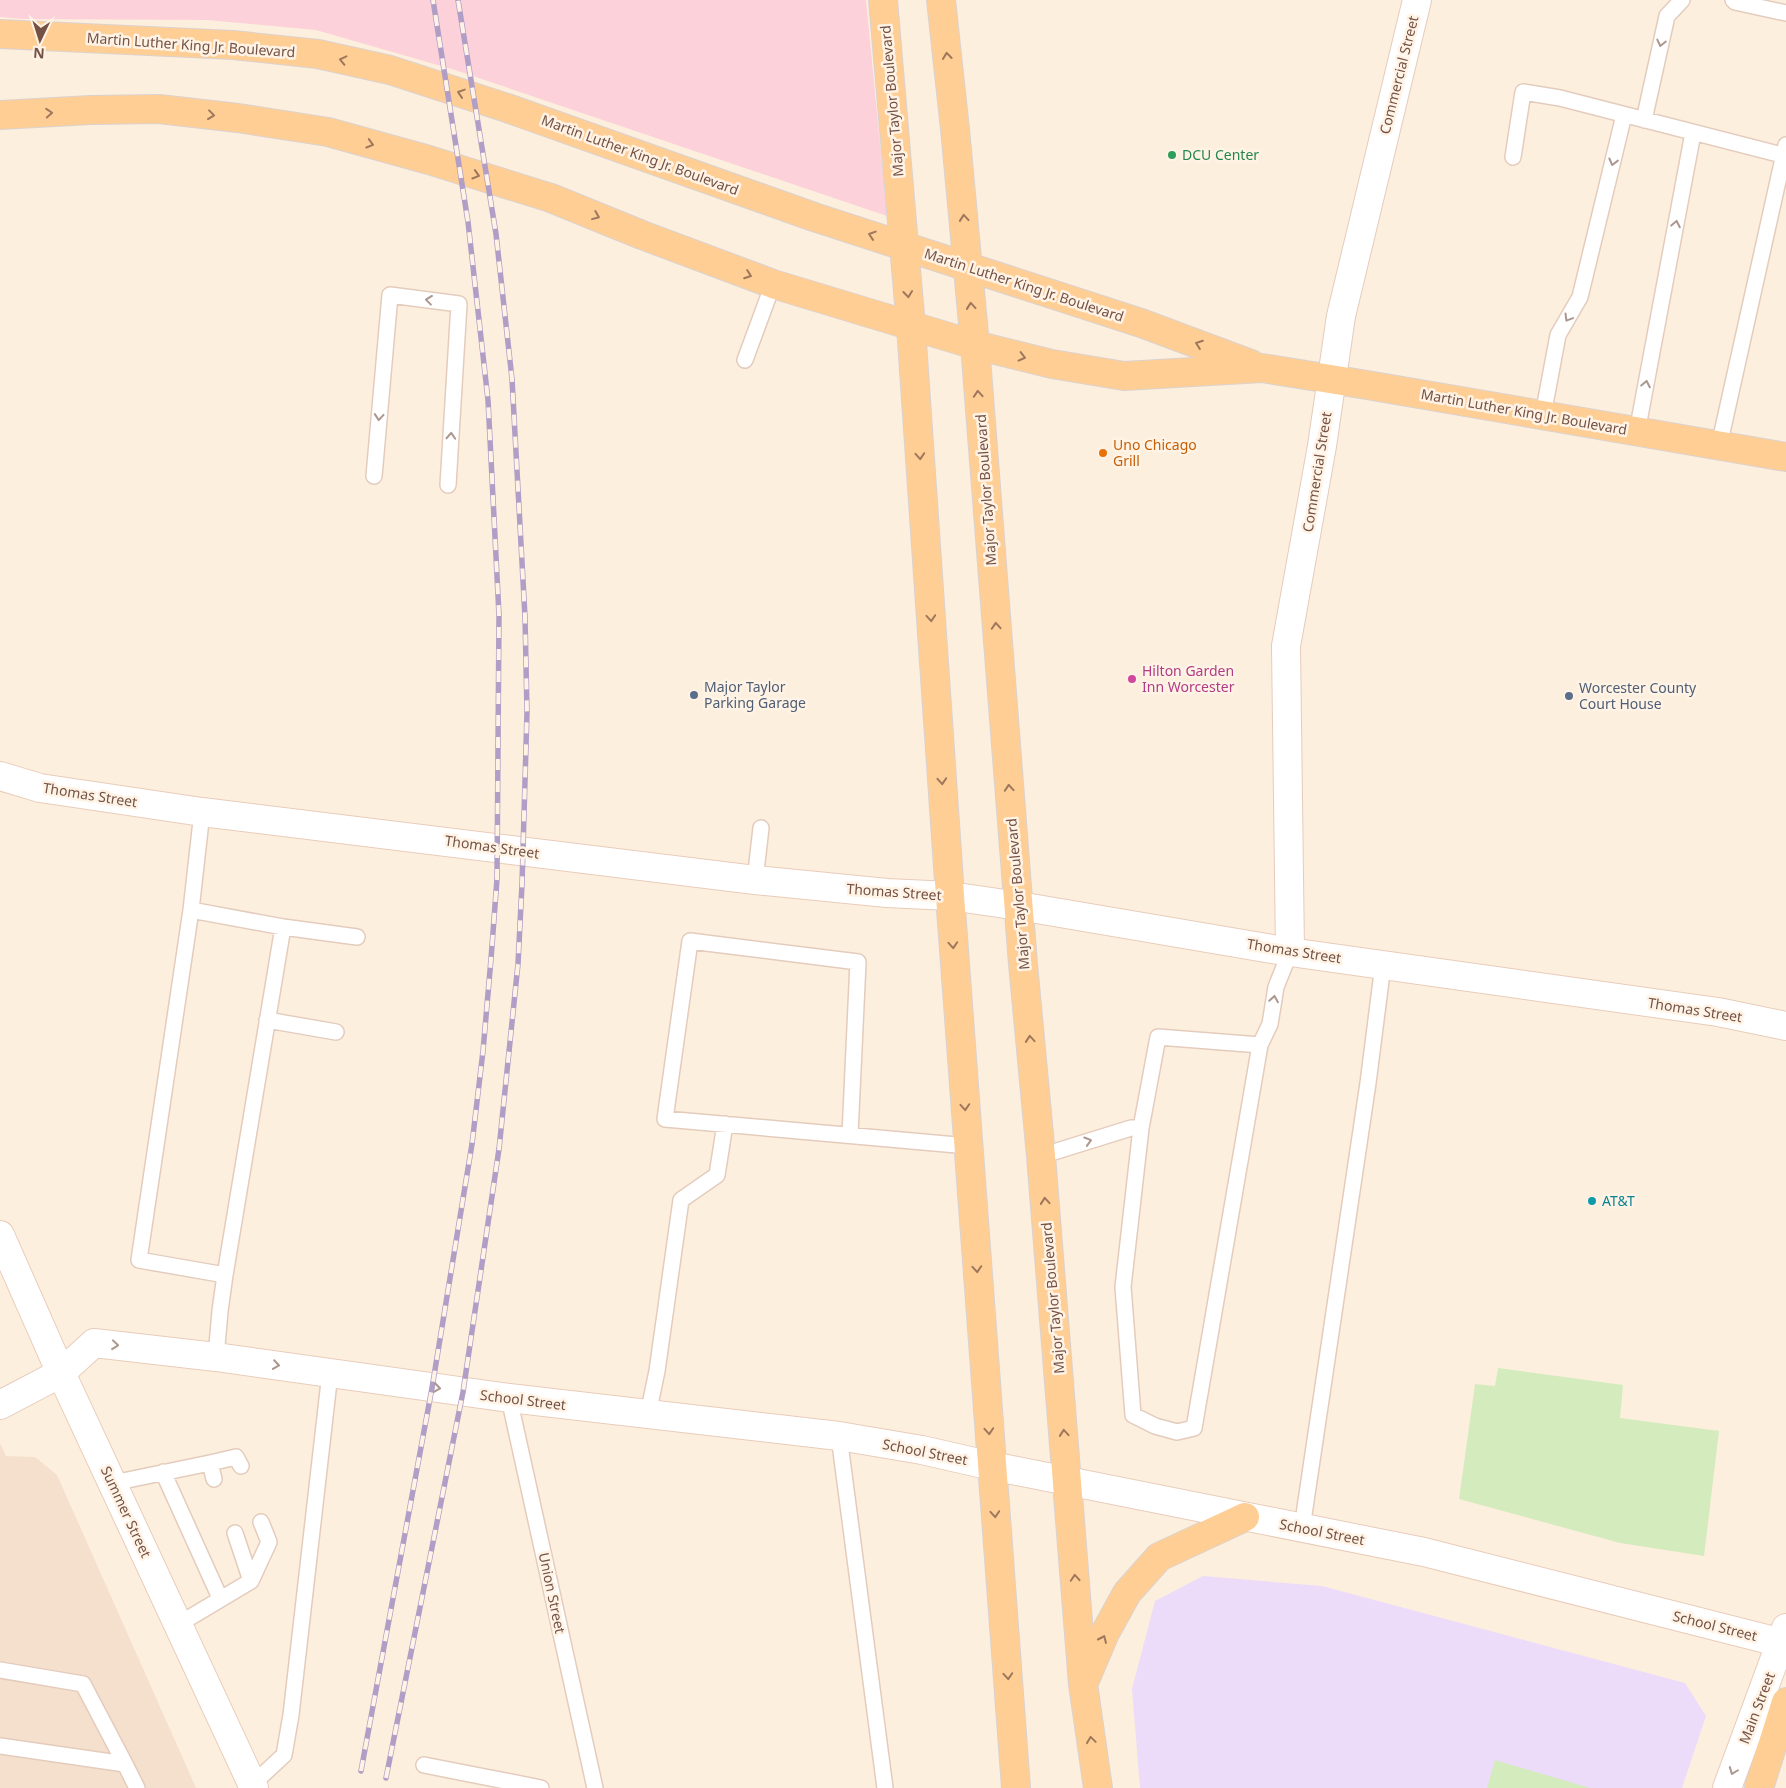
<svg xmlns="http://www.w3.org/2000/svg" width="1786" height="1788" font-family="'Noto Sans',sans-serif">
  <rect width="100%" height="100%" fill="#fdefde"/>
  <path fill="#f5dfcd" d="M 0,1443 L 6,1456 L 35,1457 L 57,1475 L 196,1788 L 0,1788 Z"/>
  <path fill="#ecdcf9" d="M 1203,1576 L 1322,1586 L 1685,1683 L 1706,1716 L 1682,1788 L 1140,1788 L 1132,1689 L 1155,1601 Z"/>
  <path fill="#fcd1da" d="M 0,0 L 866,0 L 887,216 L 455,70 L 316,30 L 207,20 L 23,19 L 0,17 Z"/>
  <path fill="#d4ebbd" d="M 1498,1368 L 1623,1385 L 1620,1418 L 1719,1431 L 1704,1556 L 1620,1543 L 1459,1499 L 1475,1384 L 1495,1386 Z
    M 1495,1760 L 1590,1788 L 1487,1788 Z"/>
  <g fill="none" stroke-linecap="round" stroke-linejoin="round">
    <g stroke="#e4ccbd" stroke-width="18">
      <path id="lane" d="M 1733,0 L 1735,2 L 1786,13
        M 1644,120 L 1667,16 L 1682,0
        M 1513,157 L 1523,92 L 1560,98 L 1786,156
        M 745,360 L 773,284
        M 1543,415 L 1558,335 L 1580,297 L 1624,115
        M 1637,432 L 1693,133
        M 1719,446 L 1786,145
        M 374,476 L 390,295 L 459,304 L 448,485
        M 202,812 L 191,910 L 139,1260 L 225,1275 L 283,927
        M 755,880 L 761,828
        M 191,910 L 283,927 L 357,937
        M 267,1020 L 336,1032
        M 1260,1045 L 1158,1037 L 1141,1128 L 1123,1287 L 1133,1415 L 1155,1426 L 1177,1432 L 1194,1428 L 1260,1045 L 1270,1024 L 1276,987 L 1290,952
        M 850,1135 L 858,962 L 690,941 L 665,1119 L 968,1146
        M 1041,1156 L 1131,1128 L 1141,1128
        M 216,1357 L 220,1311 L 225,1275
        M 509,1398 L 595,1788
        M 648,1414 L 657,1371 L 681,1200 L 717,1175 L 725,1124
        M 839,1436 L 885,1788
        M 210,1463 L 236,1457 L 241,1466
        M 163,1472 L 220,1598
        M 113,1483 L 210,1463 L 214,1479
        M 1302,1528 L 1368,1083 L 1383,965
        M 251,1581 L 269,1542 L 261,1522
        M 179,1624 L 251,1581 L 235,1533
        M 0,1670 L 83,1684 L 125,1764
        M 0,1746 L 125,1764 L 137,1788
        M 424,1765 L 541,1788
        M 253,1784 L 284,1755 L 291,1715 L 330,1373"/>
    </g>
    <g stroke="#e4ccbd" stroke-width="30">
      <path id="street" d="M 1290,952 L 1286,646 L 1322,446 L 1341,316 L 1417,0
        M 0,1405 L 61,1373"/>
    </g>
    <g stroke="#e9ccba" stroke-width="30">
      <path id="secondary" d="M 0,776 L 40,788 L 202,812 L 755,880 L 887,893 L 950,896 L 1019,906 L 1290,952 L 1718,1012 L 1786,1026
        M 0,1235 L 61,1373 L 254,1788
        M 61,1373 L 94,1343 L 216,1357 L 509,1398 L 839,1436 L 922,1450 L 992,1466 L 1424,1552 L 1786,1644
        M 1727,1788 L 1786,1628"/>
    </g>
    <g stroke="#dbd2cf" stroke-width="30">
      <path id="primary" d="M 883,0 L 911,327 L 950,896 L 1016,1788
        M 941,0 L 955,129 L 975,345 L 1023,964 L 1041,1156 L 1083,1684 L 1098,1788
        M 0,34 L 233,45 L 318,54 L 390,70 L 507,108 L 814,217 L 1141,323 L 1251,364
        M 0,115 L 91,110 L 159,109 L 238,118 L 328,132 L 429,160 L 551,198 L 642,235 L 773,284 L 975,345 L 1052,364 L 1124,376 L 1262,368 L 1367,385 L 1786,457
        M 1085,1680 L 1105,1633 L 1127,1593 L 1159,1557 L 1245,1517
        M 1759,1788 L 1786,1702"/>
    </g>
    <use href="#lane" stroke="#fff" stroke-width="15"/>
    <use href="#street" stroke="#fff" stroke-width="28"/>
    <use href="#secondary" stroke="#fff" stroke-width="28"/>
    <use href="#primary" stroke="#ffce94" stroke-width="28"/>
    <g stroke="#b09ec6" stroke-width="5.5">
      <path id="rail" d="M 361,1771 L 432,1388 L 472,1144 L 483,1051 L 491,959 L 497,879 L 499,615 L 488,400 L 468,222 L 433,0
        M 386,1778 L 463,1392 L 499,1149 L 518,964 L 522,884 L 527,712 L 525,617 L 512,379 L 496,234 L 458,0"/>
    </g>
    <use href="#rail" stroke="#fff3e6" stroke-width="4" stroke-dasharray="11" stroke-linecap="butt"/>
  </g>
  <defs><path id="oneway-chevron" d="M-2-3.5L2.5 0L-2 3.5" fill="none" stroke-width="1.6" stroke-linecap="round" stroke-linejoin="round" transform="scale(1.25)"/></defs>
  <g stroke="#ac978f">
    <use href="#oneway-chevron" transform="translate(1661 43) rotate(103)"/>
    <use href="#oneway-chevron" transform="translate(1613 162) rotate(104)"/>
    <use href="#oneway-chevron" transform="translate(1676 224) rotate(-79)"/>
    <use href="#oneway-chevron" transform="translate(429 300) rotate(-173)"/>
    <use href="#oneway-chevron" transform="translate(1568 318) rotate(121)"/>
    <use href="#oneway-chevron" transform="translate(1646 384) rotate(-79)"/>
    <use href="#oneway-chevron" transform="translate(379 417) rotate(95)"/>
    <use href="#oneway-chevron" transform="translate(451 436) rotate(-87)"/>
    <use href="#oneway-chevron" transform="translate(1274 999) rotate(-81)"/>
    <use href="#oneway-chevron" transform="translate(1088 1141) rotate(-17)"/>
    <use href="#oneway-chevron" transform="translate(115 1345) rotate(6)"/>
    <use href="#oneway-chevron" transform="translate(276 1365) rotate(8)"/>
    <use href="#oneway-chevron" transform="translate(437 1388) rotate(8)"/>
    <use href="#oneway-chevron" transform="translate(1733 1771) rotate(111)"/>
  </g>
  <g stroke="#9e775d">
    <use href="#oneway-chevron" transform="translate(947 56) rotate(-96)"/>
    <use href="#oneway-chevron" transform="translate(343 60) rotate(-167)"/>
    <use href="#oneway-chevron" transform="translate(461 93) rotate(-162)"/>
    <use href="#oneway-chevron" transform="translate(49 113) rotate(-4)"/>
    <use href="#oneway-chevron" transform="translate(211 115) rotate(7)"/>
    <use href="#oneway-chevron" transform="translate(370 144) rotate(16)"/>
    <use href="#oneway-chevron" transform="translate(476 175) rotate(17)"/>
    <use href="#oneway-chevron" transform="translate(596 216) rotate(22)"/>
    <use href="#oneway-chevron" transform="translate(964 218) rotate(-95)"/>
    <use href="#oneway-chevron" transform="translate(872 235) rotate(-162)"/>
    <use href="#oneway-chevron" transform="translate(748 275) rotate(20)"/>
    <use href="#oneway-chevron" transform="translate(908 294) rotate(84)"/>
    <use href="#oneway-chevron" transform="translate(971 306) rotate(-95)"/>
    <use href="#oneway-chevron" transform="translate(1199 344) rotate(-160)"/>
    <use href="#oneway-chevron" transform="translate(1022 357) rotate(14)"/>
    <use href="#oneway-chevron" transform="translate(978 394) rotate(-94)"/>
    <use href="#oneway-chevron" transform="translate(920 456) rotate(86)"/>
    <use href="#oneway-chevron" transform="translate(931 618) rotate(86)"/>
    <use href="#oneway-chevron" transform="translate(996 626) rotate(-94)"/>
    <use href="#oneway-chevron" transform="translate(942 781) rotate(86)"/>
    <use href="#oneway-chevron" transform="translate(1009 788) rotate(-94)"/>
    <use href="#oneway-chevron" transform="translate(953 945) rotate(86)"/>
    <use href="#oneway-chevron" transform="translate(1030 1039) rotate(-95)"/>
    <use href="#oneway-chevron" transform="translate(965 1107) rotate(86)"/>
    <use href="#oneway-chevron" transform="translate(1045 1201) rotate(-95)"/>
    <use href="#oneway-chevron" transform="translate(977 1269) rotate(86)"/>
    <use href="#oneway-chevron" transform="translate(989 1431) rotate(86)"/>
    <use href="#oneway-chevron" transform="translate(1064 1433) rotate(-95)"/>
    <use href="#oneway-chevron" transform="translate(995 1514) rotate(86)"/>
    <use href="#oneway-chevron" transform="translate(1075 1578) rotate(-94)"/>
    <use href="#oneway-chevron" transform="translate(1103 1639) rotate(-66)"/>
    <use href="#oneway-chevron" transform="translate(1008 1676) rotate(86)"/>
    <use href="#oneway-chevron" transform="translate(1091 1740) rotate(-98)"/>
  </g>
  <circle fill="#2e9e5b" stroke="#fff3e6" stroke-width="2" cx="1172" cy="155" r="5"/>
  <circle fill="#e8710a" stroke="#fff3e6" stroke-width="2" cx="1103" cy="453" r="5"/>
  <circle fill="#d1479c" stroke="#fff3e6" stroke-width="2" cx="1132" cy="679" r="5"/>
  <g fill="#5c6f8a" stroke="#fff3e6" stroke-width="2">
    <circle cx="694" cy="695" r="5"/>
    <circle cx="1569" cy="696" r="5"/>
  </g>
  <circle fill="#0f9aa8" stroke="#fff3e6" stroke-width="2" cx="1592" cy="1201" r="5"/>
  <g text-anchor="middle" stroke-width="5" stroke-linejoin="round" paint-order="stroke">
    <g font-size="14" fill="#745245" stroke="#fff3e6">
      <text transform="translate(191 45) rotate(4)" y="5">Martin Luther King Jr. Boulevard</text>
      <text transform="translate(1399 75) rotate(-76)" y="5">Commercial Street</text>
      <text transform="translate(892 101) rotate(-95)" y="5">Major Taylor Boulevard</text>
      <text transform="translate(640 155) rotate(20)" y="5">Martin Luther King Jr. Boulevard</text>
      <text transform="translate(1024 285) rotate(18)" y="5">Martin Luther King Jr. Boulevard</text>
      <text transform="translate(1524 412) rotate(10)" y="5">Martin Luther King Jr. Boulevard</text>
      <text transform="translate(1317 472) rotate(-81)" y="5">Commercial Street</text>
      <text transform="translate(986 490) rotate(-94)" y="5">Major Taylor Boulevard</text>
      <text transform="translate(90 795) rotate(9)" y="5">Thomas Street</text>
      <text transform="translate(492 847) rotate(8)" y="5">Thomas Street</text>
      <text transform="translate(894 892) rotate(4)" y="5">Thomas Street</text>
      <text transform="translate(1018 894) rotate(-95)" y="5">Major Taylor Boulevard</text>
      <text transform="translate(1294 951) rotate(9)" y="5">Thomas Street</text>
      <text transform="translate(1695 1010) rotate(9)" y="5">Thomas Street</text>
      <text transform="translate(1053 1298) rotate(-95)" y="5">Major Taylor Boulevard</text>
      <text transform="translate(523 1400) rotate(7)" y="5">School Street</text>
      <text transform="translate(925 1452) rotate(11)" y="5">School Street</text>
      <text transform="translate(126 1512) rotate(65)" y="5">Summer Street</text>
      <text transform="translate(1322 1532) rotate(11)" y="5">School Street</text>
      <text transform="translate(552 1593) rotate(78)" y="5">Union Street</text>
      <text transform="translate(1715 1626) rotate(14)" y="5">School Street</text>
      <text transform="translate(1757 1708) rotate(-69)" y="5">Main Street</text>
    </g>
    <g font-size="14" fill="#27864d" stroke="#fff3e6" text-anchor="start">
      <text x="1182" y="160">DCU Center</text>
    </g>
    <g font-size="14" fill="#c56008" stroke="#fff3e6" text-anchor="start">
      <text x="1113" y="450">Uno Chicago<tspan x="1113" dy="16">Grill</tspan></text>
    </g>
    <g font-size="14" fill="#b23c85" stroke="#fff3e6" text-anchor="start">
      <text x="1142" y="676">Hilton Garden<tspan x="1142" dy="16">Inn Worcester</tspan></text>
    </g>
    <g font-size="14" fill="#4e5e75" stroke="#fff3e6" text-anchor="start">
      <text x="704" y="692">Major Taylor<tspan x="704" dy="16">Parking Garage</tspan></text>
      <text x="1579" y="693">Worcester County<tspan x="1579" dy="16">Court House</tspan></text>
    </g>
    <g font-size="14" fill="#0d838f" stroke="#fff3e6" text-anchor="start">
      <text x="1602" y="1206">AT&amp;T</text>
    </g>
  </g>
  <g transform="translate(40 40) rotate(184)" stroke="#fff3e6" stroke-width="4" paint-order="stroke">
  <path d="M0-4L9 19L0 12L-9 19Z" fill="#745245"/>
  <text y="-8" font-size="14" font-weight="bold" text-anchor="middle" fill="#745245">N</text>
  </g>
</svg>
